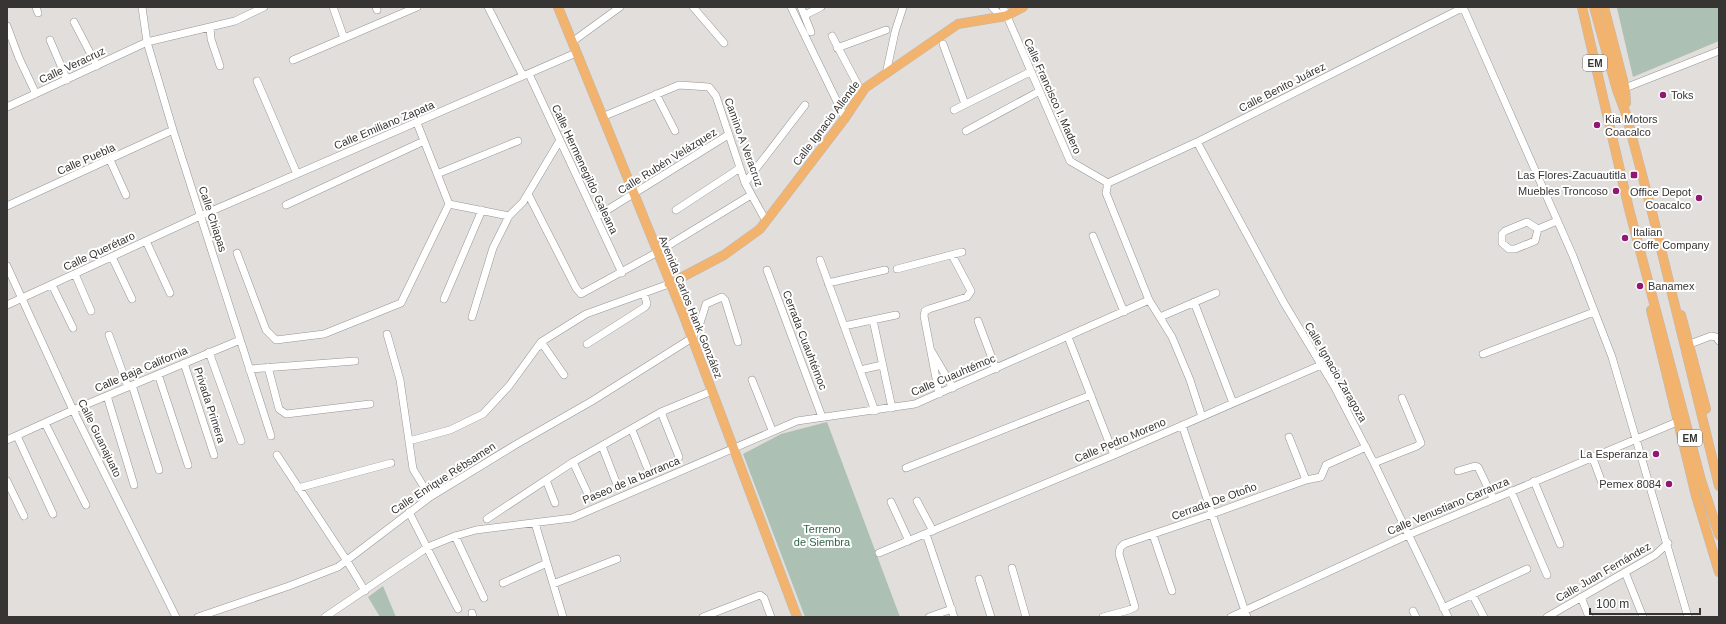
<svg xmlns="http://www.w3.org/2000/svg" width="1726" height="624" font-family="Helvetica,sans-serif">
  <rect width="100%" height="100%" fill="#e2dedb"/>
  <path fill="#adc0b4" d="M 1619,7 L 1719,7 L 1719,41 L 1633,77 L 1617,8 Z
    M 827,422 L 900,617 L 805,617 L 743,454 L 781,434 Z
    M 383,586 L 396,617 L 380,617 L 368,597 Z"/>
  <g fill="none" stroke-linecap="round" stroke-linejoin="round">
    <g stroke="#989492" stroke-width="8">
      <path id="minor" d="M 36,7 L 38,13
        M 142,7 L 147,42 L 173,130 L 271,436
        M 333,7 L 344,38
        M 376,7 L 377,10
        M 488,7 L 523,76
        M 693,7 L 724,43
        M 791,7 L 845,118
        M 801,7 L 811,32
        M 992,7 L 1001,16
        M 1003,7 L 1070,161 L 1108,183
        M 1463,7 L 1573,256 L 1612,357 L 1688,617
        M 805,15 L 821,7
        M 74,22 L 97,66
        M 7,26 L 19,58 L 36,94
        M 210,27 L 211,39 L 220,66
        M 832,36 L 862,93
        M 50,40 L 67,80
        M 572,42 L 620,7
        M 943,44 L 965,104
        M 837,48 L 886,30
        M 293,60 L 417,7
        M 529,74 L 622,273
        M 886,74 L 895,32 L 903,7
        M 257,81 L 297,174
        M 1625,88 L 1719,51
        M 656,94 L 675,131
        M 7,107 L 147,42 L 235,21 L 264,7
        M 954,110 L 1030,72
        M 602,117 L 679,85 L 709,87 L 716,96 L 745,183 L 766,221
        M 417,123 L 449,204
        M 966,131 L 1038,92
        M 1197,142 L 1284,303 L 1334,386 L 1374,463 L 1448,617
        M 110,160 L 126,195
        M 437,174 L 518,141
        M 745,183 L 805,105
        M 1108,183 L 1197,142 L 1464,7
        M 1108,183 L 1106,193 L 1149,300 L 1172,337 L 1190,380 L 1202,417
        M 528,194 L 576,288 L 581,294 L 656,253 L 751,195
        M 449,204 L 509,216
        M 286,205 L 424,141
        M 7,206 L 173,130
        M 676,210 L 740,168
        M 596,217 L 728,135
        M 1538,229 L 1535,241 L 1515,249 L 1509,249 L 1502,243 L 1502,234 L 1505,231 L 1527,222 L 1538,229 L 1557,221
        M 1093,236 L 1124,312
        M 146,241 L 170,293
        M 237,253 L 266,330 L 276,340 L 324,334 L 401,303 L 449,204
        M 112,257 L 132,299
        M 820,260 L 875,411
        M 7,266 L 73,410 L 176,617
        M 897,269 L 962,252
        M 767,270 L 822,417
        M 75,274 L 91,311
        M 828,283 L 885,270
        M 52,285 L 73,328
        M 444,299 L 482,210
        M 1194,302 L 1233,403
        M 7,305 L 200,216 L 576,53
        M 472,317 L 493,248 L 509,216 L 523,202 L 560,140
        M 1160,317 L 1216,293
        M 873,320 L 892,408
        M 978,321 L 996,369
        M 844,326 L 896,315
        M 387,334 L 400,380 L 413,469 L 430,497
        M 109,335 L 128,387
        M 1068,337 L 1114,455
        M 541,342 L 564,375
        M 587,344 L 645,307 L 647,304 L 644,293
        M 1690,344 L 1711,336 L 1716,337 L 1719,341
        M 209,352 L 241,441
        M 932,352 L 953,388
        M 1483,354 L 1594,312
        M 184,363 L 214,455
        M 268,367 L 279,409 L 286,414 L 370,404
        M 249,369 L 355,361
        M 860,370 L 882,365
        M 158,374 L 188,465
        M 752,380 L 772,430
        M 132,385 L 159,470
        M 939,394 L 924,316 L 925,311 L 929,309 L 967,297 L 971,291 L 952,255
        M 107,396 L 134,485
        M 661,412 L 679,457
        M 45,423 L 86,505
        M 1182,425 L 1247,617
        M 632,430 L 647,467
        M 17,436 L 53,514
        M 1289,437 L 1306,480
        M 7,440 L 73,410 L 240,340
        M 409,441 L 450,430 L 483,414 L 509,386 L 541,342 L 586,314 L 669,284
        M 602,446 L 616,482
        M 277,455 L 347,561 L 365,591
        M 1592,456 L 1602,483
        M 573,462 L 587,492
        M 1374,463 L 1417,446 L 1421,443 L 1402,398
        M 906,468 L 1091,395
        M 1458,471 L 1475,466 L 1478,467 L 1493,498
        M 546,480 L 555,503
        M 7,481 L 24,516
        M 1534,481 L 1560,544
        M 298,488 L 391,463
        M 1511,491 L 1547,575
        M 917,501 L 933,531
        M 891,502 L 909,541
        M 409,512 L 458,609
        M 487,519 L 573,462 L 661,412 L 712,391
        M 535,523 L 563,617
        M 926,534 L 954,617
        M 1153,535 L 1172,591
        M 455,536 L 484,598
        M 879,553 L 1114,455 L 1321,365
        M 1012,568 L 1026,617
        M 1625,572 L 1643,617
        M 979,579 L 991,617
        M 503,583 L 547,563
        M 553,584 L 617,559
        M 1472,594 L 1484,617
        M 1581,597 L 1589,617
        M 1443,608 L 1527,569
        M 1413,611 L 1416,617
        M 472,613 L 473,617
        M 198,617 L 289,586 L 338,567 L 430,497 L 515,445 L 592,401 L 692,338 L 700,323 L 706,304 L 722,297 L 725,300 L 738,342
        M 325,617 L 428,547 L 455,536 L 476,530 L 572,518 L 797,421 L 915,404 L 1149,300
        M 703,617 L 760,595 L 764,598 L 771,617
        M 929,617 L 952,609
        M 1103,617 L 1129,610 L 1135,607 L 1119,554 L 1120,548 L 1124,544 L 1212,514 L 1306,480 L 1321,477 L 1326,465 L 1366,447
        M 1231,617 L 1408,535 L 1677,422
        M 1547,617 L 1655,555 L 1668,543"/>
    </g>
    <g stroke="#bbbaba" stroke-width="10">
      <path id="major" d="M 558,7 L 683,314 L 797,617
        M 1582,7 L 1629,209 L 1701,480 L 1719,535
        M 1594,7 L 1617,90 L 1626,114 L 1653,216 L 1719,486
        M 1604,7 L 1625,88 L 1626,103
        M 669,284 L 724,255 L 760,229 L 845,118 L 865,88 L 958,24 L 1006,16 L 1023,7
        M 1651,310 L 1696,496 L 1719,572
        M 1681,315 L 1706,409"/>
    </g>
    <use href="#minor" stroke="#fff" stroke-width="7"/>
    <use href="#major" stroke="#f1b36e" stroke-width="9"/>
  </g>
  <g fill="#911773" stroke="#fff" stroke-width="1.5">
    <circle cx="1663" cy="95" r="4"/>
    <circle cx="1597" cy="125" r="4"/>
    <rect x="1630" y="171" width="8" height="8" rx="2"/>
    <circle cx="1616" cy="191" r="4"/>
    <circle cx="1699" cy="198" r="4"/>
    <circle cx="1625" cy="238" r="4"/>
    <circle cx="1640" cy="286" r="4"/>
    <circle cx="1656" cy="454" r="4"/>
    <circle cx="1669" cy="484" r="4"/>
  </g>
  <g text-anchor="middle" stroke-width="4" stroke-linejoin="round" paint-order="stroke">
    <g fill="#fff" stroke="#737271" stroke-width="1">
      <rect x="1583" y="55" width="24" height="16" rx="3"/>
      <rect x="1678" y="430" width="24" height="16" rx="3"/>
    </g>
    <g font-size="10" font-weight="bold" fill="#373534">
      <text x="1595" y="67">EM</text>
      <text x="1690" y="442">EM</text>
    </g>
    <g font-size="11" fill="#373534" stroke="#fff">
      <text transform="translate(72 65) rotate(-25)" y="4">Calle Veracruz</text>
      <text transform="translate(1282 87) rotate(-27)" y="4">Calle Benito Juárez</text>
      <text transform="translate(1053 96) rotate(66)" y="4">Calle Francisco I. Madero</text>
      <text transform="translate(826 123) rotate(-53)" y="4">Calle Ignacio Allende</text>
      <text transform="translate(384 125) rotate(-23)" y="4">Calle Emiliano Zapata</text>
      <text transform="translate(744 142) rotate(70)" y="4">Camino A Veracruz</text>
      <text transform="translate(86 159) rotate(-24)" y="4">Calle Puebla</text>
      <text transform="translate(667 161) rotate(-32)" y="4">Calle Rubén Velázquez</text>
      <text transform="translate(585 169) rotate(65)" y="4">Calle Hermenegildo Galeana</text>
      <text transform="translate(213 219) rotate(72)" y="4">Calle Chiapas</text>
      <text transform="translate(99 251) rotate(-25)" y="4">Calle Querétaro</text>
      <text transform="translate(691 307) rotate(68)" y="4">Avenida Carlos Hank González</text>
      <text transform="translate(805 340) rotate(69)" y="4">Cerrada Cuauhtémoc</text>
      <text transform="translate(141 369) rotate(-23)" y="4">Calle Baja California</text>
      <text transform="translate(1336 372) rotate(60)" y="4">Calle Ignacio Zaragoza</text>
      <text transform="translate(953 375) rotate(-23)" y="4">Calle Cuauhtémoc</text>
      <text transform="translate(210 405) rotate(72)" y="4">Privada Primera</text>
      <text transform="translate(100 438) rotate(64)" y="4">Calle Guanajuato</text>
      <text transform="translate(1120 440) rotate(-23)" y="4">Calle Pedro Moreno</text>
      <text transform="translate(443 478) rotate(-33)" y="4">Calle Enrique Rébsamen</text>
      <text transform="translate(631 480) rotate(-23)" y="4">Paseo de la barranca</text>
      <text transform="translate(1214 501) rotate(-20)" y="4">Cerrada De Otoño</text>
      <text transform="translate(1448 506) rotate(-23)" y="4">Calle Venustiano Carranza</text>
      <text transform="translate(1603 572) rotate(-30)" y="4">Calle Juan Fernández</text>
    </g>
    <g font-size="11" fill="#373534" stroke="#fff" text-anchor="end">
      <text x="1671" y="99" text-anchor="start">Toks</text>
      <text x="1605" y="123" text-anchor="start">Kia Motors<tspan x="1605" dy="13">Coacalco</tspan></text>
      <text x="1626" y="179">Las Flores-Zacuautitla</text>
      <text x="1608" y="195">Muebles Troncoso</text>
      <text x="1691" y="196">Office Depot<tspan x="1691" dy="13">Coacalco</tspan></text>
      <text x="1633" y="236" text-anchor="start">Italian<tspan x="1633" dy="13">Coffe Company</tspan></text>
      <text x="1648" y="290" text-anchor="start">Banamex</text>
      <text x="1648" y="458">La Esperanza</text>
      <text x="1661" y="488">Pemex 8084</text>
    </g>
    <g font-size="11" fill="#326449" stroke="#fff">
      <text x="822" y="533">Terreno<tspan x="822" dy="13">de Siembra</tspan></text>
    </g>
  </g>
  <rect width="1726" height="624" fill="none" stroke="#373534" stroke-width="16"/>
  <path d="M1590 608v6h110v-6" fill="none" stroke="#373534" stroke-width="2"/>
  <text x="1596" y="608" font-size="12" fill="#373534" stroke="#ffffff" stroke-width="3" paint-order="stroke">100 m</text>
</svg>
